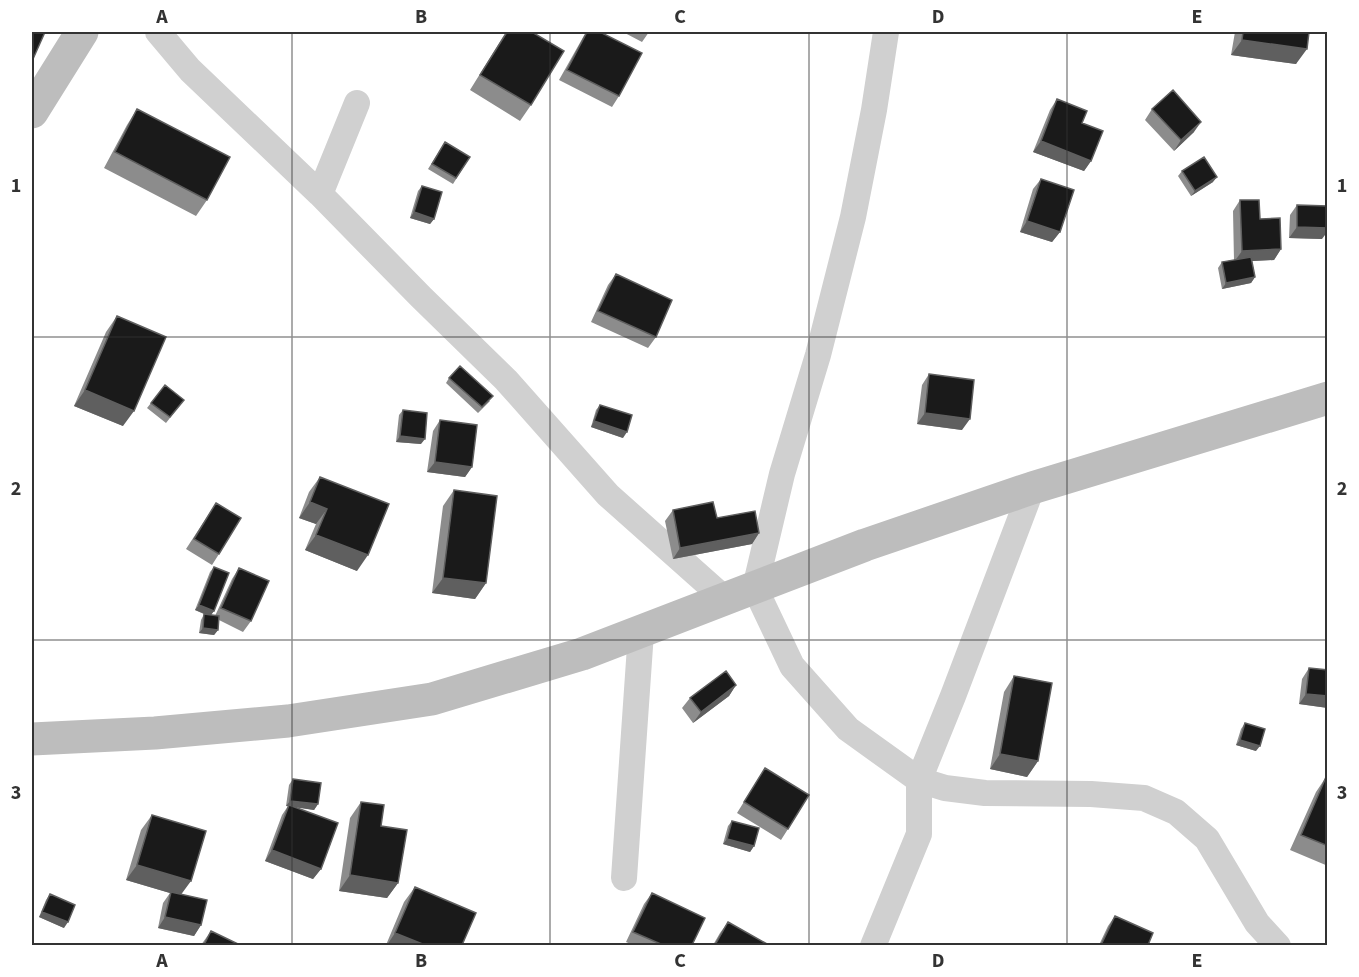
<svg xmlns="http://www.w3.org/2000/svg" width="1359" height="977" font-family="'Source Sans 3',sans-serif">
  <rect width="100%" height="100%" fill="#fff"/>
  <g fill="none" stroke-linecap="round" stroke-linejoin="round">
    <path stroke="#d0d0d0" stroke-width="26" d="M 158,32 L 190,70 L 320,194 L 421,297 L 506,380 L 608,495 L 726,600
      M 886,32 L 874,110 L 853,217 L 818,355 L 782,474 L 755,588 L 792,666 L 848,729 L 919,780 L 945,788 L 985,793 L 1091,794 L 1144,798 L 1176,812 L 1207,839 L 1257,923 L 1278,946
      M 320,194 L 357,103
      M 624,878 L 641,632
      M 873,946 L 919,834 L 919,780 L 953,696 L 1032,488"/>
    <path stroke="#bdbdbd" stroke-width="33" d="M 32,112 L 82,32
      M 32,739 L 155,733 L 288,721 L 432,699 L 582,654 L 865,545 L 1032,488 L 1328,398"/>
  </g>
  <path fill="#8c8c8c" d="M 506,32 L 532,32 L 531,105 L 520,121 L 470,90 Z
    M 586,32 L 600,32 L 619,96 L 612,107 L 559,80 Z
    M 623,32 L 649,32 L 642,42 Z
    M 1235,32 L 1309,32 L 1296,64 L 1231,55 Z
    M 1057,99 L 1082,123 L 1091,161 L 1084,171 L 1033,152 L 1050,110 Z
    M 137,109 L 207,200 L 196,216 L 104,168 L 127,125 Z
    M 1152,109 L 1194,132 L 1174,151 L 1145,120 Z
    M 445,142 L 470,157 L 453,184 L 428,169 Z
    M 1182,171 L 1213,182 L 1191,196 L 1178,176 Z
    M 1041,179 L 1060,232 L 1052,242 L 1020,232 L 1033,189 Z
    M 422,186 L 434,219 L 430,224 L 410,218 L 418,191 Z
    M 1240,200 L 1260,219 L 1281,249 L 1274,260 L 1252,261 L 1255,277 L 1251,283 L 1222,289 L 1218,268 L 1222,262 L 1234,260 L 1233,211 Z
    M 1297,205 L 1322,239 L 1289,238 L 1290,215 Z
    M 616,274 L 656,337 L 648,348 L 591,322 L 608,285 Z
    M 117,316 L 123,426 L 74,406 L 106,332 Z
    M 929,374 L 962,430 L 917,424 L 922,385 Z
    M 449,378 L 490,401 L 478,413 L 446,383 Z
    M 184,400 L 166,423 L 147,408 L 151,403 Z
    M 600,405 L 623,438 L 591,427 L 596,410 Z
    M 403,410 L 421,444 L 396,442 L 399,415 Z
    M 440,420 L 472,467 L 465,477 L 427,472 L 433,431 Z
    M 320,477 L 357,571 L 305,550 L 316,524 L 299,518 L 309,492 Z
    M 454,490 L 486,583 L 475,599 L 432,593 L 443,506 Z
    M 216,503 L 219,554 L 212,565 L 186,549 Z
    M 673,510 L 717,518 L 759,533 L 752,544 L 673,559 L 665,521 Z
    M 214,567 L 214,611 L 211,615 L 215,616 L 232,579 L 239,568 L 251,621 L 243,632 L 219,620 L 218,630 L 214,635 L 199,633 L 201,620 L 204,614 L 206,615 L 195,610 L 210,572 Z
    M 1309,668 L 1328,670 L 1328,708 L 1299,704 L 1302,679 Z
    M 1014,676 L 1038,761 L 1027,777 L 990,769 L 1004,692 Z
    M 736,685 L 729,696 L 693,723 L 682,708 L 690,698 Z
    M 1245,723 L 1256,751 L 1236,745 L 1241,729 Z
    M 765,768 L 788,829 L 781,840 L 737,813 Z
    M 1326,777 L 1328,777 L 1328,866 L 1290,850 L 1316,792 Z
    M 293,779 L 318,804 L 314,810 L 296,807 L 321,869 L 313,879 L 265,861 L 282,815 L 288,806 L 286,806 L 289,785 Z
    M 361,802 L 381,826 L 398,883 L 387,898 L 339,891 L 350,818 Z
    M 152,815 L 181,894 L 201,925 L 194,936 L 158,928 L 163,903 L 170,893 L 126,880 L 141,830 Z
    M 732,821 L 754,846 L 750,852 L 723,844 L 728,826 Z
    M 415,887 L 462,945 L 386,945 L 404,902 Z
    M 652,893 L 692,945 L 633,945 L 626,942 L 644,904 Z
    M 50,894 L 64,928 L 39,917 L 46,900 Z
    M 1115,916 L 1148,945 L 1099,945 L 1108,926 Z
    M 728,922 L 766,945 L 713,945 L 720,933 Z
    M 211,931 L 240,945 L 201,945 Z"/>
  <path fill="#5f5f5f" d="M 1242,40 L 1307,49 L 1296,64 L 1231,55 Z
    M 1201,122 L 1194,132 L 1174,151 L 1181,140 Z
    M 1041,141 L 1091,161 L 1084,171 L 1033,152 Z
    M 1217,177 L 1213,182 L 1191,196 L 1195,191 Z
    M 414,212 L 434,219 L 430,224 L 410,218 Z
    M 1027,221 L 1060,232 L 1052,242 L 1020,232 Z
    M 1297,227 L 1328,228 L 1328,231 L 1322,239 L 1289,238 Z
    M 1281,249 L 1274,260 L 1234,262 L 1242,251 Z
    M 1255,277 L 1251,283 L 1222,289 L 1226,283 Z
    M 85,390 L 134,411 L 123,426 L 74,406 Z
    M 925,413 L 970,419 L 962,430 L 917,424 Z
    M 594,421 L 627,432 L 623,438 L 591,427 Z
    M 400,436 L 425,439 L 421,444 L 396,442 Z
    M 435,462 L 472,467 L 465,477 L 427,472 Z
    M 310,502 L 327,509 L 316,524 L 299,518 Z
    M 759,533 L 752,544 L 673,559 L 680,548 Z
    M 316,535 L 368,555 L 357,571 L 305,550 Z
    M 443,578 L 486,583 L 475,599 L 432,593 Z
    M 199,605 L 214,611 L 210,616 L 195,610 Z
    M 203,628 L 218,630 L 214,635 L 199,633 Z
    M 736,685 L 729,696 L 693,723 L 701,712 Z
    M 1306,694 L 1328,696 L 1328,708 L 1299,704 Z
    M 1240,740 L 1260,746 L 1256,751 L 1236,745 Z
    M 1000,754 L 1038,761 L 1027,777 L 990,769 Z
    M 290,801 L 318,804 L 314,810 L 286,806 Z
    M 727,839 L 754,846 L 750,852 L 723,844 Z
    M 272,850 L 321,869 L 313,879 L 265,861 Z
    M 137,865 L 191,881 L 180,896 L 126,880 Z
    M 350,875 L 398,883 L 387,898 L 339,891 Z
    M 42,912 L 68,922 L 64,928 L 39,917 Z
    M 165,917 L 201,925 L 194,936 L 158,928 Z
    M 395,933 L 425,945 L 387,945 Z"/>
  <path fill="#1a1a1a" stroke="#5f5f5f" stroke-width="1.5" d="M 32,32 L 45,32 L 33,59 L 32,58 Z
    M 507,32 L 532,32 L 564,51 L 531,105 L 480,75 Z
    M 587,32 L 600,32 L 642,53 L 619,96 L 567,70 Z
    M 1243,32 L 1309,32 L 1307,49 L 1242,40 Z
    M 1173,90 L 1201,122 L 1181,140 L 1152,109 Z
    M 1057,99 L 1087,111 L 1082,123 L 1103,131 L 1091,161 L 1041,141 Z
    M 137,109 L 230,157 L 207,200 L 115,152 Z
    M 445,142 L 470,157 L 456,178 L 432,164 Z
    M 1204,157 L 1217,177 L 1195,191 L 1182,171 Z
    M 1041,179 L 1074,190 L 1060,232 L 1027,221 Z
    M 422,186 L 442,192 L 434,219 L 414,212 Z
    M 1240,200 L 1259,200 L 1260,219 L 1280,218 L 1281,249 L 1242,251 Z
    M 1297,205 L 1328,206 L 1328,228 L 1297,227 Z
    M 1251,257 L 1255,277 L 1226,283 L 1222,262 Z
    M 616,274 L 672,300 L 656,337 L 598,311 Z
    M 117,316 L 166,337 L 134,411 L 85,390 Z
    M 460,366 L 493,396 L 482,407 L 449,378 Z
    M 929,374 L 974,380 L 970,419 L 925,413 Z
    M 165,385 L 184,400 L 170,417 L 151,403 Z
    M 600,405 L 632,415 L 627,432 L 594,421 Z
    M 403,410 L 427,413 L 425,439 L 400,436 Z
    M 440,420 L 477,425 L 472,467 L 435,462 Z
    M 320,477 L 389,504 L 368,555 L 316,535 L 327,509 L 310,502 Z
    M 454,490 L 497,496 L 486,583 L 443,578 Z
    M 713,502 L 717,518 L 755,511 L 759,533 L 680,548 L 673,510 Z
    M 216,503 L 241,518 L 219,554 L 194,539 Z
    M 214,567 L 229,573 L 214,611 L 199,605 Z
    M 239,568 L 269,581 L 251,621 L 221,608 Z
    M 204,614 L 219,616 L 218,630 L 203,628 Z
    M 1309,668 L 1328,670 L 1328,696 L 1306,694 Z
    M 726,671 L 736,685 L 701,712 L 690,698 Z
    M 1014,676 L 1052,683 L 1038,761 L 1000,754 Z
    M 1245,723 L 1265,729 L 1260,746 L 1240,740 Z
    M 765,768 L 809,795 L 788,829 L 744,802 Z
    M 1326,777 L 1328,777 L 1328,846 L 1301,835 Z
    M 293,779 L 321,783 L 318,804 L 290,801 Z
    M 361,802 L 384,805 L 381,826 L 407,830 L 398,883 L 350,875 Z
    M 289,805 L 338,823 L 321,869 L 272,850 Z
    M 152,815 L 206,831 L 191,881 L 137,865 Z
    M 732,821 L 759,828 L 754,846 L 727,839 Z
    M 415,887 L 476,913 L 462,945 L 425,945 L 395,933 Z
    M 171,892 L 207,900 L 201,925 L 165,917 Z
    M 652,893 L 705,918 L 692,945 L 663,945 L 633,932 Z
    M 50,894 L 75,905 L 68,922 L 42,912 Z
    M 1115,916 L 1153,933 L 1148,945 L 1101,945 Z
    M 728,922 L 767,944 L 766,945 L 715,945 Z
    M 211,931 L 240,945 L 204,945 Z"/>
  <path fill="none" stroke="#333" stroke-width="1.5" stroke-opacity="0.55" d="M 292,32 L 292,946M 550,32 L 550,946M 809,32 L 809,946M 1067,32 L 1067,946M 32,337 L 1328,337M 32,640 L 1328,640"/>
  <rect width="1359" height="977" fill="none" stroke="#ffffff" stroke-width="66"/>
  <rect x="33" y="33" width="1293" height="911" fill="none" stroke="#333" stroke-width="2"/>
  <g font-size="20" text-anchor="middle" font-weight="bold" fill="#333">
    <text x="162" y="23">A</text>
    <text x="421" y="23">B</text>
    <text x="680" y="23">C</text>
    <text x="938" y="23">D</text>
    <text x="1197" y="23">E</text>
    <text x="16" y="192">1</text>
    <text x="1342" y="192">1</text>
    <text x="16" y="495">2</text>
    <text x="1342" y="495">2</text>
    <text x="16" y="799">3</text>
    <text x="1342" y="799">3</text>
    <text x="162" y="967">A</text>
    <text x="421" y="967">B</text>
    <text x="680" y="967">C</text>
    <text x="938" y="967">D</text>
    <text x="1197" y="967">E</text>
  </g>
</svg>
